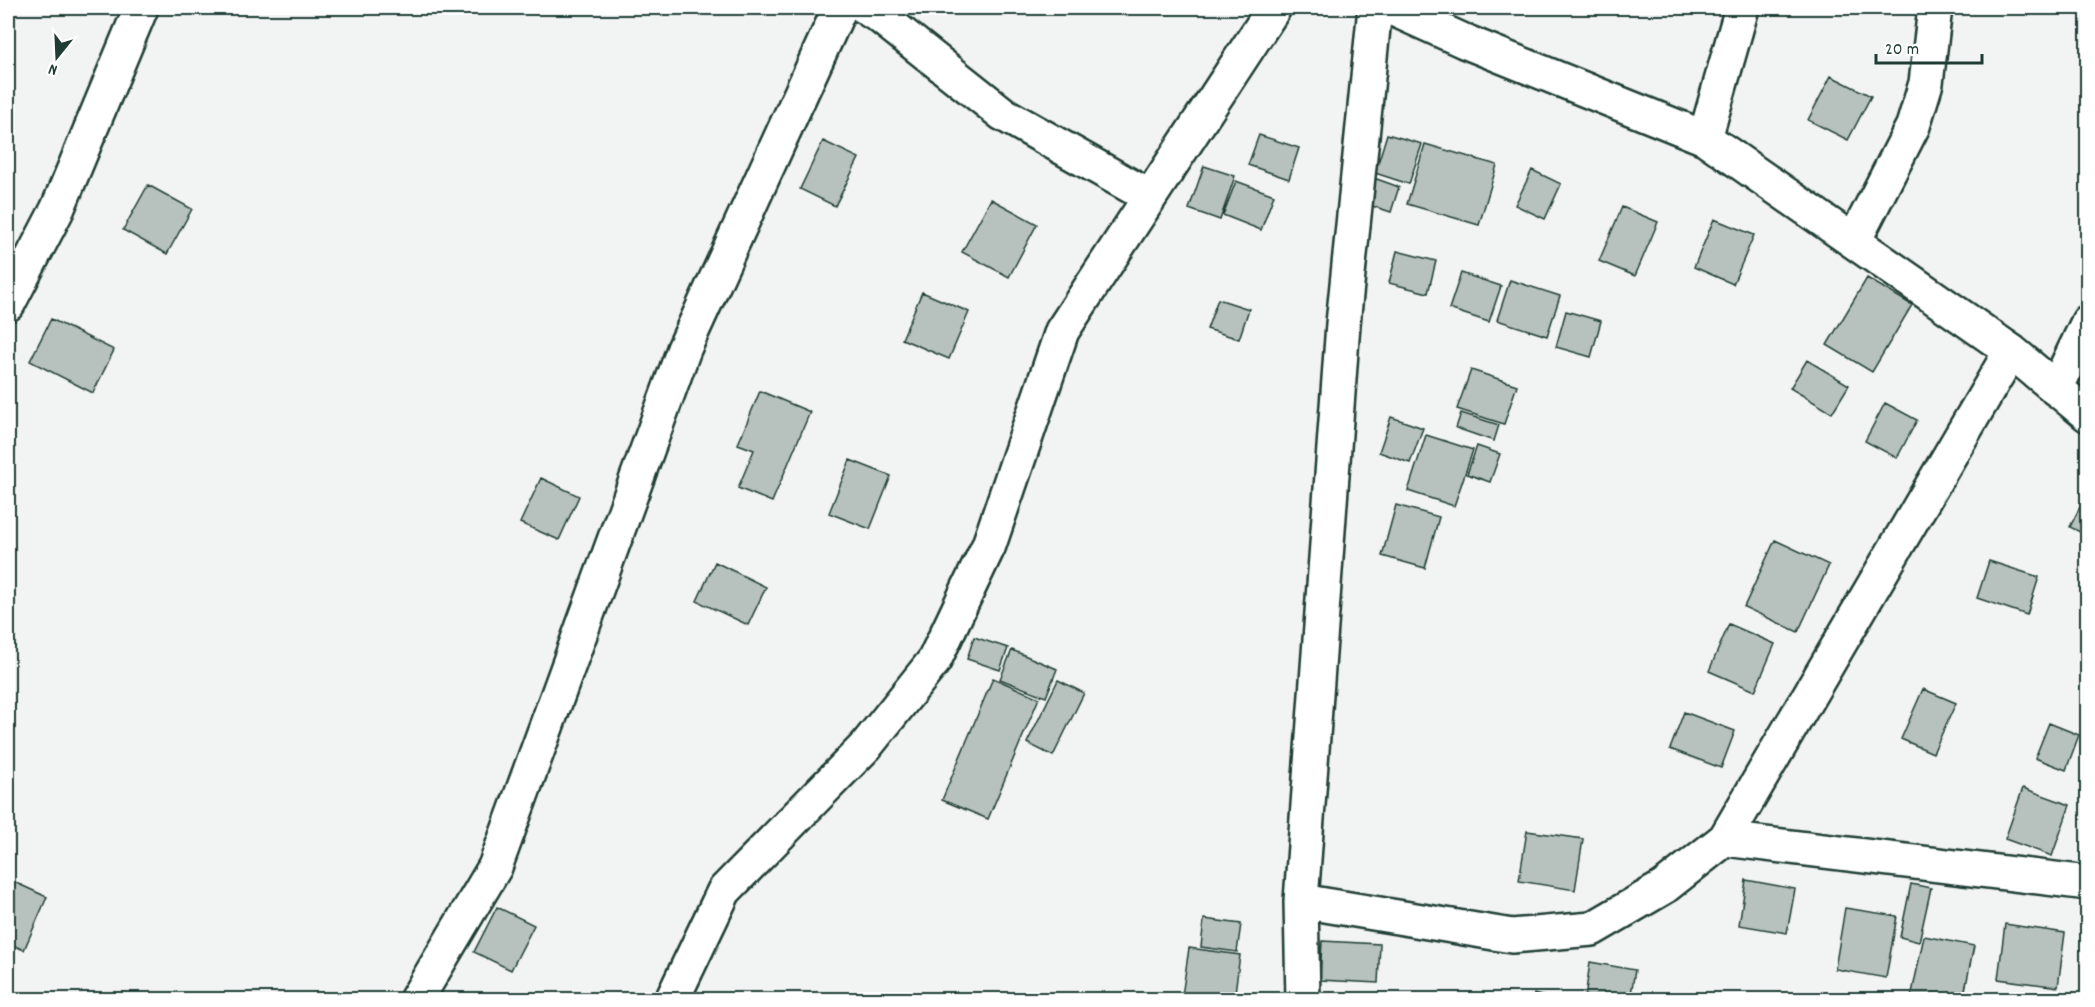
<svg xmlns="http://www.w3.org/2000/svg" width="2095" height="1007" font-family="Dekko,sans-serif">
<rect width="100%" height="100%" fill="#f2f3f3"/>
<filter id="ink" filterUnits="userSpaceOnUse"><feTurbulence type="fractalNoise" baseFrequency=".0167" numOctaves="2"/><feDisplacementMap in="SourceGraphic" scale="12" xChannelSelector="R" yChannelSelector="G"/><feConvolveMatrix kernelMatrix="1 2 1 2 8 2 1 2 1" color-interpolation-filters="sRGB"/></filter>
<g filter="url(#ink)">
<!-- building -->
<path fill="#b7c1bd" stroke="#1f3d34" stroke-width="1.5" d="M1831 76 1871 96 1848 140 1808 120Z
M8 128 16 133 8 149Z
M1387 134 1422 144 1409 184 1375 173Z
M1259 135 1299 148 1289 179 1248 165Z
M823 141 859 158 835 206 800 189Z
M1425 144 1497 165 1479 225 1407 204Z
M1204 166 1235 176 1220 220 1189 209Z
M1532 170 1561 184 1545 219 1515 205Z
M1374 178 1399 187 1391 212 1366 204Z
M1236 181 1274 195 1261 230 1223 215Z
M148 185 192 209 167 254 123 230Z
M991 199 1037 224 1009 277 962 252Z
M1622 207 1658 222 1635 276 1599 261Z
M1714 219 1754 235 1733 284 1694 267Z
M1397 251 1436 261 1428 293 1389 283Z
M1461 273 1501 286 1489 322 1449 309Z
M1867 278 1912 305 1872 372 1827 345Z
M1510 280 1560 296 1547 336 1497 320Z
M922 292 969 312 949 359 902 339Z
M1218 299 1249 309 1239 339 1207 329Z
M1566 311 1601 321 1591 357 1556 347Z
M51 319 114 350 93 393 30 361Z
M1807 360 1849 385 1832 413 1790 388Z
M1471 370 1517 385 1504 424 1457 409Z
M760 391 810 412 772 502 738 488 754 450 738 444Z
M1885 403 1917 420 1897 458 1865 441Z
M1461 413 1499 425 1494 441 1456 428Z
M1391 417 1423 428 1410 463 1379 452Z
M1426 435 1473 450 1454 506 1408 491Z
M1477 446 1500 454 1490 482 1467 474Z
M850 460 891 476 870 529 829 513Z
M541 478 579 496 559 540 520 523Z
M2088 491V536L2070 527Z
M1396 505 1439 517 1425 568 1382 556Z
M1775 540 1829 565 1798 632 1744 607Z
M1989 561 2039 577 2027 615 1977 598Z
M715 562 766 587 748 625 697 601Z
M1729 624 1775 644 1755 691 1709 671Z
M974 637 1008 648 1000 670 967 659Z
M1012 650 1057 669 1046 697 1000 679Z
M993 678 1039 698 988 819 942 800Z
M1058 680 1084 693 1053 756 1027 743Z
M1923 689 1956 703 1933 753 1901 739Z
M1684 712 1735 731 1721 768 1670 749Z
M2049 723 2079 735 2066 770 2035 758Z
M2023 788 2070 805 2052 856 2005 839Z
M1527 831 1583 839 1575 890 1519 881Z
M1746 880 1795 889 1787 933 1739 925Z
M12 881 47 897 24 950 8 943V892Z
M1911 884 1931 888 1919 942 1900 937Z
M497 907 534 925 511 970 474 952Z
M1845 908 1897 916 1886 978 1835 969Z
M1204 919 1241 924 1237 952 1201 947Z
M2005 924 2065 933 2058 987 1998 979Z
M1924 936 1974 946 1963 1000 1911 998Z
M1322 941 1380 944 1378 983 1320 980Z
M1189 948 1240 955 1234 1000H1208L1182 996Z
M1590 962 1635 970 1630 1000 1585 998Z
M1534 994 1556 1000H1533Z"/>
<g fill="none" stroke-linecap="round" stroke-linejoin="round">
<!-- minor casing -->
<g stroke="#1f3d34" stroke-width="38">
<path id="minor" d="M866 8 882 18 1003 114 1150 197
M1391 8 1464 41 1705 138 2011 351 2088 415
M1705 138 1742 8
M1854 241 1913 126 1926 83 1935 8
M8 304 57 210 141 8
M2056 389 2088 322
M1725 839 2088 883
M1301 901 1512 936 1592 929 1664 887 1725 839 2011 351
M416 1000 495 867 684 349 840 8
M672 1000 724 891 866 746 934 661 989 545 1062 331 1274 8
M1303 1000 1301 901 1343 324 1375 8"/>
</g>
<!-- minor -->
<use href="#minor" stroke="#fff" stroke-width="33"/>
</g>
</g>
<!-- margin -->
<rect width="2095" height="1007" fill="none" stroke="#fff" stroke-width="30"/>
<rect x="15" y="15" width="2065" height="977" fill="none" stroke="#1f3d34" stroke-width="2" filter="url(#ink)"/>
<!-- north arrow -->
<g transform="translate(57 57) rotate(198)" stroke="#ffffff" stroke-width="4.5" paint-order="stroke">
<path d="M0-4.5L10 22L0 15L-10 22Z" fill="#1f3d34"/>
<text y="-9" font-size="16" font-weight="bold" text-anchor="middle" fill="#1f3d34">N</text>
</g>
<!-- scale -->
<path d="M1876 54v9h106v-9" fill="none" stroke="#1f3d34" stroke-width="3"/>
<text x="1885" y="54" font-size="18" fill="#1f3d34" stroke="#ffffff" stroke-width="4.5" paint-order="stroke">20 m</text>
</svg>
